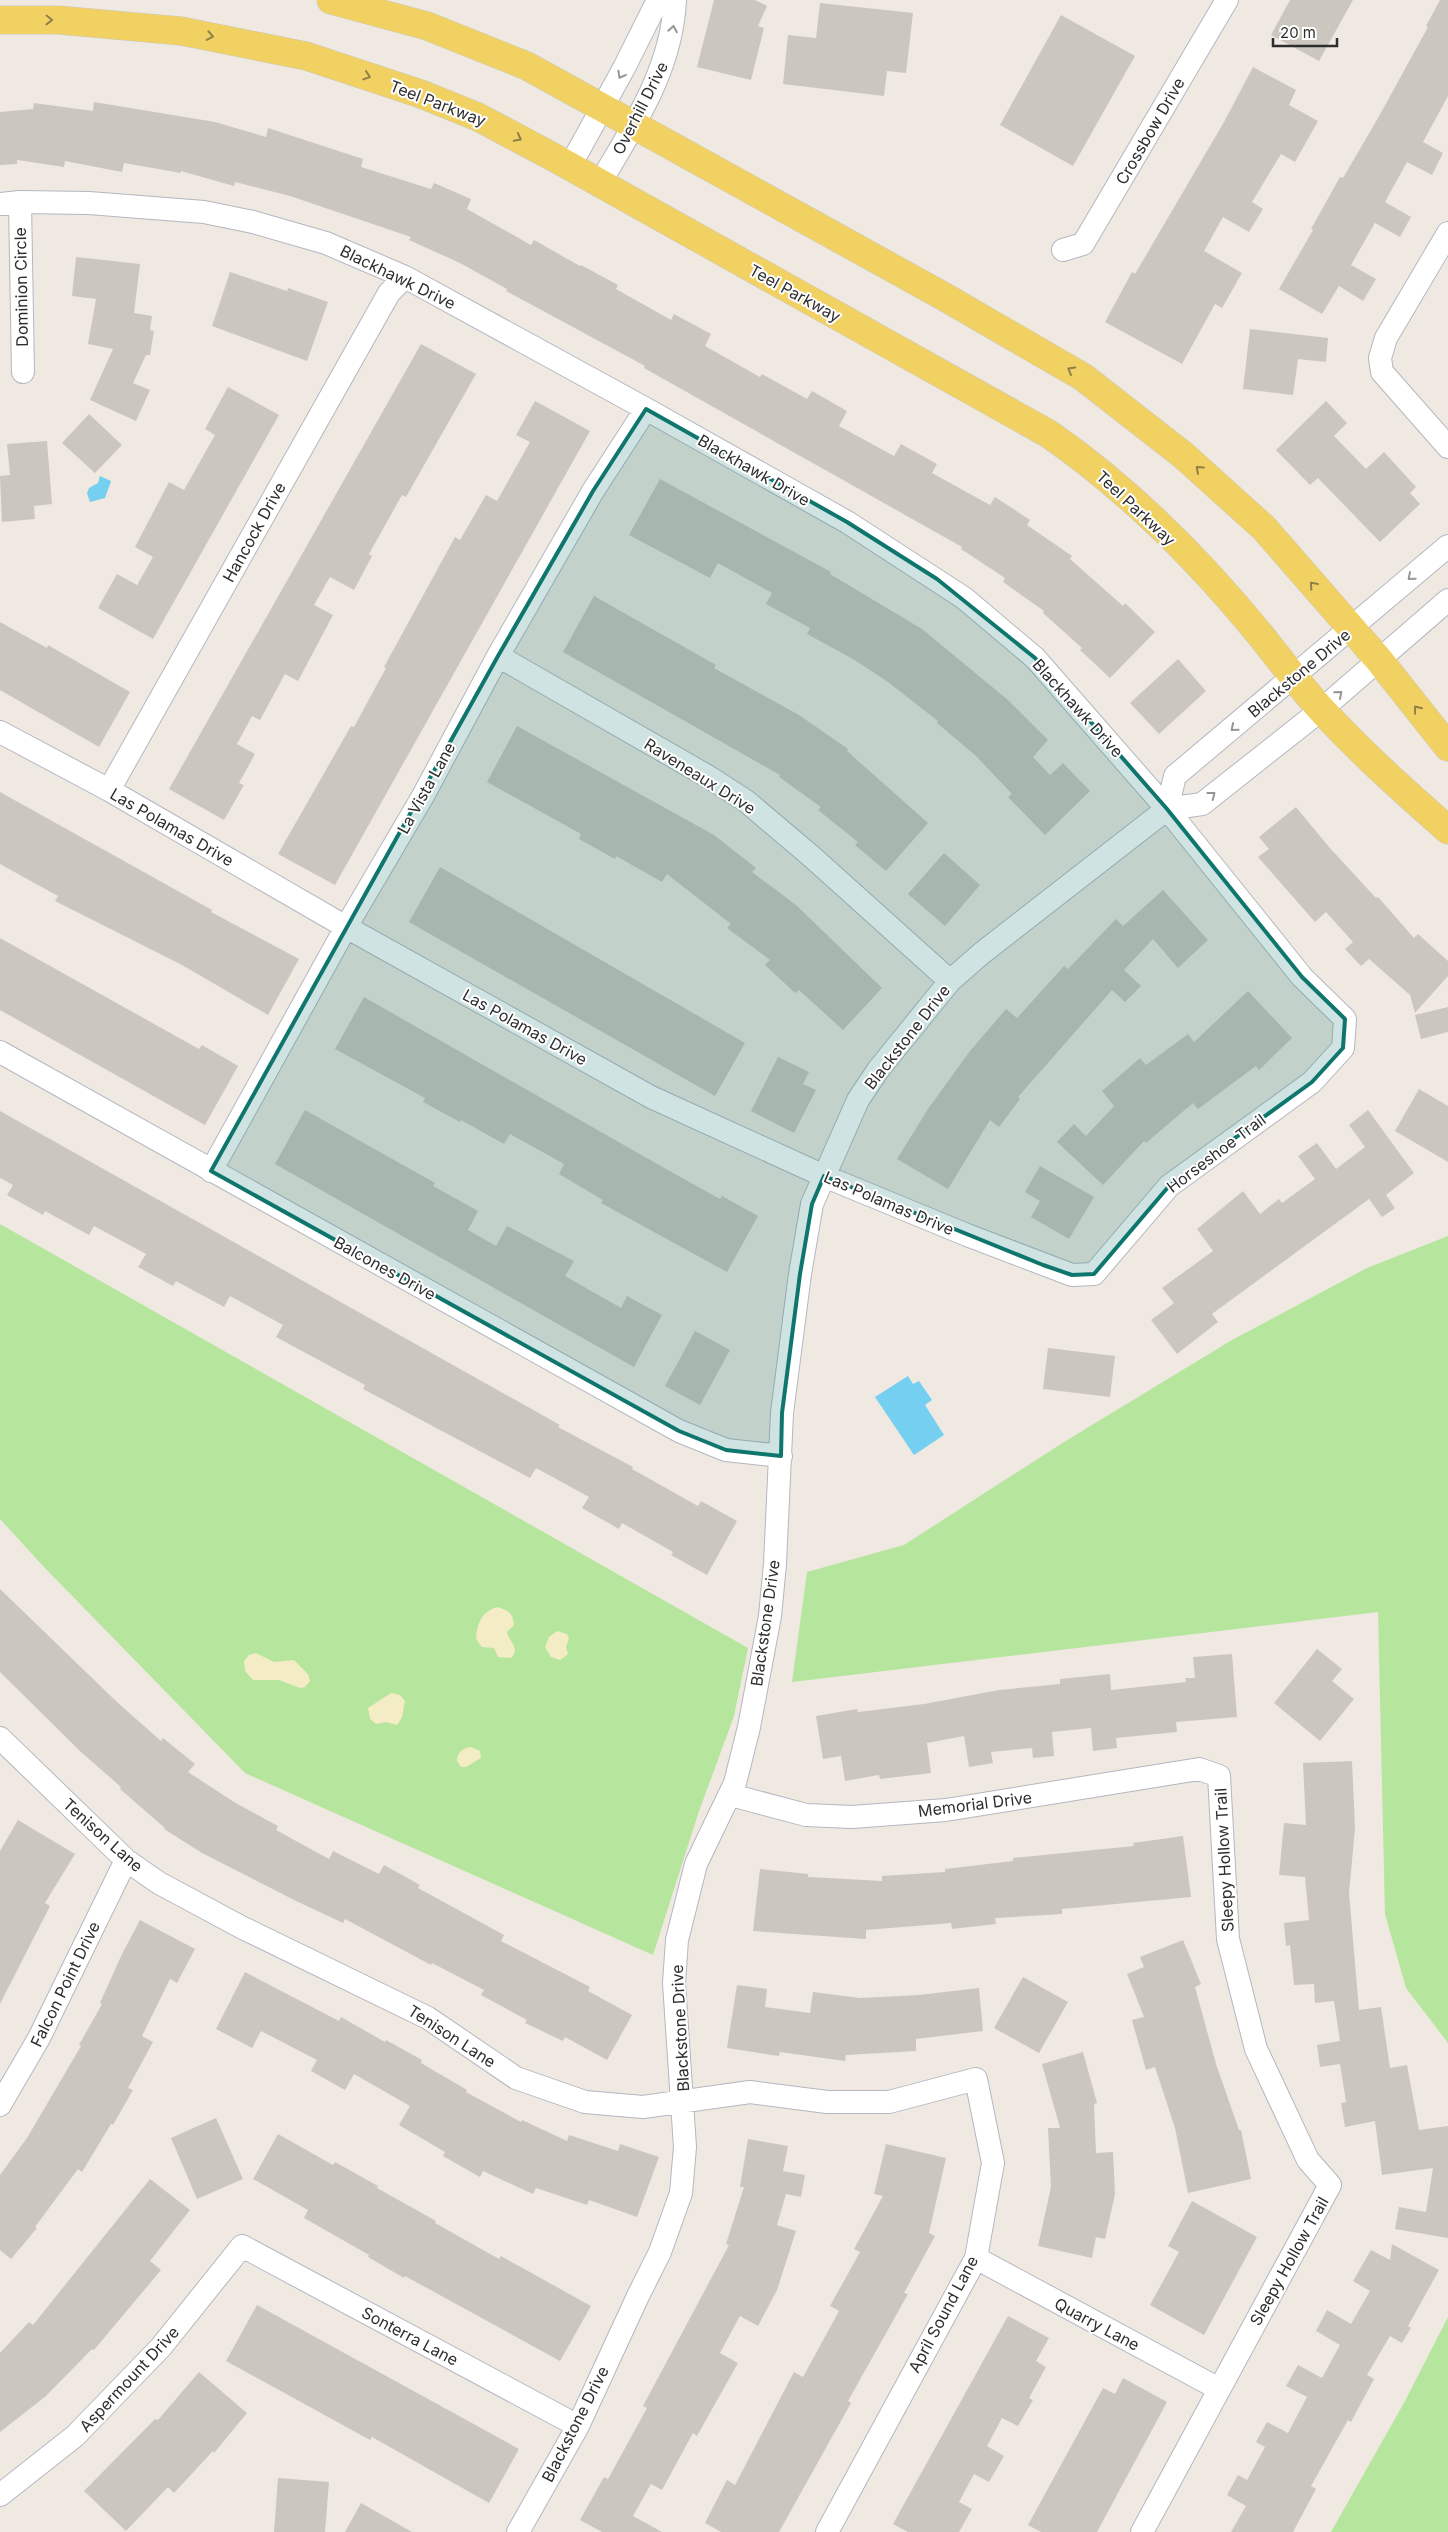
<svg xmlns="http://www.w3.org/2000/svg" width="1448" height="2532" font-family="Inter,sans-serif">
<rect width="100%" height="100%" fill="#efe9e1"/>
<!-- green -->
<path fill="#b6e59e" d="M0 1224 748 1648 734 1716 698 1814 653 1955 245 1773 43 1566 0 1519Z
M1448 1236V2043L1406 1988 1385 1914 1378 1612 792 1682 807 1572 904 1545 1064 1442 1232 1340 1367 1268Z
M1448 2317V2532H1331L1405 2401Z"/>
<!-- sand -->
<path fill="#f3ecc5" d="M497 1607C508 1610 513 1613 514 1625L507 1632C509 1642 521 1648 511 1658L498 1657 494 1648 482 1647 476 1639C477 1624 481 1612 497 1607Z
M557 1631 567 1634 569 1638 566 1647 568 1654 560 1660 551 1657 545 1647 549 1637Z
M256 1653 274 1662 294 1660 308 1674 310 1681 305 1687 300 1688 279 1680H253L245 1671 244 1661 249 1655Z
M391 1693 400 1695 405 1701 402 1717 397 1725 386 1722 376 1724 370 1719 368 1708Z
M471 1747 480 1751 481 1758 466 1767H461L457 1761C457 1752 463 1748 471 1747Z"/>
<!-- water -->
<path fill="#75cff0" d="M100 476 111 481 105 498 90 502 87 493 89 488 98 483Z
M908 1376 913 1384 919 1381 932 1400 925 1405 944 1435 914 1455 875 1397Z"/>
<!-- building -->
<path fill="#cbc7bf" d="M714 0H755L767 6 758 26 764 28 751 80 697 67Z
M1290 0H1353L1319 61 1271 35Z
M1440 0H1448V96L1423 142 1443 153 1432 175 1407 162 1385 202 1411 217 1400 237 1375 223 1351 265 1376 279 1363 301 1339 286 1322 314 1279 289 1313 230 1311 229 1340 177 1343 178 1378 118 1428 27 1426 26Z
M820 3 913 13 906 73 887 71 884 96 783 84 788 35 816 38Z
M1061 15 1135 56 1073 166 1000 125Z
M1253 67 1296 90 1289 105 1318 121 1295 162 1281 154 1252 202 1263 209 1249 232 1223 217 1204 251 1242 273 1222 308 1215 304 1182 364 1105 322 1132 272 1135 274 1224 122Z
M94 102 215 122 266 137 268 128 363 159 361 167 431 189 434 183 471 199 467 209 531 245 534 240 580 266 581 265 618 285 616 289 671 320 674 314 711 334 705 346 760 377 762 374 807 399 812 391 847 411 839 426 894 456 901 444 937 464 932 473 990 505 995 497 1030 520 1027 525 1072 556 1070 559 1123 606 1125 603 1155 632 1110 678 1080 650 1082 648 1043 613 1044 611 1003 582 1005 578 961 549 962 547 644 368 645 366 506 291 507 289 460 263 409 240 411 237 290 196 235 182 234 186 181 171V173L124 163 122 172 65 161 64 167 17 160V164L0 165V112L33 109 34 103 93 111Z
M76 257 140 264 134 313 152 316 150 330 154 331 150 355H146L133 383 150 390 136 421 90 400 113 349 88 344 96 299 72 296Z
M230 272 287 291 288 288 328 302 307 361 212 326Z
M1250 329 1328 338 1326 362 1298 359 1293 395 1243 389Z
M421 344 476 374 406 497 402 495 369 554 372 556 354 590 330 577 314 605 333 615 298 681 285 674 260 720 252 716 237 744 255 754 239 783 244 785 224 820 169 789Z
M228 387 279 415 153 639 98 608 117 574 137 585 153 557 135 547 169 482 184 490 215 435 205 429Z
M535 401 590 431 335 885 278 854 351 726 354 727 386 668 384 667 455 537 460 540 486 495 497 501 530 442 516 435Z
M1326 401 1347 423 1334 436 1366 469 1384 452 1416 487 1410 493 1420 504 1380 542 1318 478 1310 485 1276 450Z
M89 414 122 445 95 473 62 443Z
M47 441 52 504 34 506 35 519 2 522 0 476 10 475 7 444Z
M660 479 831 572 830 574 922 629 1008 700 1048 740 1033 757 1050 775 1063 763 1090 791 1045 835 1008 797 1012 794 976 756 937 723 938 721 888 682 853 659 807 634 810 628 766 604 772 593 718 563 710 578 629 535Z
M594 596 716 665 714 668 799 715 848 749 847 751 928 823 886 871 855 845 858 842 818 810 821 807 779 777 780 775 563 652Z
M0 622 47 648 48 645 130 692 99 747 0 690Z
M1178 659 1206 691 1159 734 1130 703Z
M517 726 714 835 756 868 752 872 796 905 882 988 843 1030 799 990 795 993 765 965 770 960 727 928 731 924 667 874 662 882 616 856 615 859 579 839 581 834 487 782Z
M0 792 212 910 211 912 299 959 268 1015 182 965 55 901 58 896 0 864Z
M1296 807 1329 847 1376 898 1378 897 1414 938 1418 934 1448 961V976L1415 1013 1410 995 1369 959 1361 966 1345 949 1353 942 1326 912 1315 922 1258 857 1269 849 1259 837Z
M944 853 980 885 945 926 908 894Z
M440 867 745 1043 715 1096 409 922Z
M1163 890 1208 940 1178 968 1153 939 1124 970 1141 986 1125 1002 1112 990 1018 1097 1020 1099 999 1127 990 1120 948 1189 897 1159 928 1109 970 1051 1006 1009 1017 1018 1064 966 1068 969 1116 919 1123 926Z
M0 938 199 1049 202 1045 238 1066 205 1125 0 1010Z
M1248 991 1292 1038 1259 1070 1256 1066 1198 1109 1193 1103 1146 1143 1144 1141 1103 1185 1057 1142 1074 1124 1086 1136 1114 1106 1102 1091 1140 1058 1146 1065 1188 1034 1194 1042Z
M364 997 666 1169 720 1199 722 1196 758 1216 727 1272 601 1203 603 1200 559 1174 564 1164 510 1134 504 1144 461 1120 460 1122 423 1102 425 1098 335 1049Z
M1448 1007V1032L1421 1039 1415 1015Z
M778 1057 809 1072 803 1084 816 1090 794 1133 751 1111Z
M1419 1089 1448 1106V1162L1395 1131Z
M305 1110 435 1183 433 1186 478 1211 468 1230 496 1246 507 1226 574 1261 565 1276 621 1308 627 1296 662 1315 634 1367 275 1164Z
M1368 1110 1414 1173 1386 1195 1395 1208 1382 1217 1369 1199 1212 1314 1218 1322 1177 1354 1151 1320 1174 1303 1162 1288 1213 1251 1197 1229 1243 1191 1260 1214 1279 1199 1282 1203 1315 1179 1298 1156 1317 1143 1336 1169 1365 1147 1349 1125Z
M0 1111 560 1425 558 1427 633 1467 632 1469 698 1506 701 1501 737 1521 707 1575 671 1555 673 1552 622 1523 619 1529 582 1508 589 1497 536 1468 530 1478 363 1389 365 1385 276 1337 283 1325 230 1296 224 1307 176 1281 173 1286 138 1267 146 1254 94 1226 89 1235 45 1211 43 1215 7 1195 13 1185 0 1178Z
M1040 1166 1094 1197 1069 1239 1031 1217 1040 1201 1025 1192Z
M695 1331 730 1350 700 1405 665 1386Z
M1048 1348 1115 1356 1110 1397 1043 1389Z
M0 1589 118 1703 161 1741 163 1738 195 1764 188 1772 234 1802 278 1826 276 1830 329 1859 333 1851 379 1874 384 1865 420 1885 418 1888 504 1935 501 1941 590 1987 588 1991 632 2015 607 2060 565 2037 563 2041 525 2023 527 2020 481 1995 484 1990 432 1963 431 1965 345 1919 343 1923 296 1901 202 1853 164 1829 165 1828 120 1789 121 1787 82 1753 0 1672Z
M1317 1649 1342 1669 1332 1681 1354 1699 1320 1741 1274 1703Z
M1232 1654 1237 1717 1176 1722 1177 1732 1116 1738 1117 1748 1093 1751 1091 1728 1052 1732 1054 1756 1033 1758 1032 1748 991 1752 993 1763 969 1767 964 1736 927 1743 931 1773 880 1779 879 1775 845 1781 841 1756 823 1759 816 1716 857 1709 858 1712 924 1704 999 1690 1060 1684V1679L1110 1674 1111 1690 1186 1682 1185 1678H1195L1193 1657Z
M1352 1761 1355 1828 1349 1893 1359 2010 1381 2007 1390 2068 1407 2065 1419 2130 1448 2126V2238L1395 2229 1399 2207 1426 2212 1433 2168 1382 2175 1375 2121 1345 2127 1341 2103 1346 2102 1340 2064 1320 2067 1317 2045 1340 2041 1334 2001 1315 2003 1314 1984 1294 1985 1290 1945 1286 1946 1284 1923 1309 1920 1305 1877 1279 1875 1284 1823 1306 1825 1303 1763Z
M18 1820 75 1854 45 1903 50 1906 0 2004V1851Z
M1183 1836 1191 1897 1062 1909V1914L995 1918 996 1924 952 1929 951 1923 866 1930V1939L753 1931 760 1869 808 1874V1877L882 1881V1876L945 1872V1869L1013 1861V1858L1134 1846 1133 1843Z
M140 1920 195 1949 177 1983 170 1979 142 2036 153 2042 128 2088 133 2090 113 2125 111 2124 82 2172 78 2169 35 2227 37 2228 11 2259 0 2250V2175L27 2138 81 2046 79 2045 102 2004 100 2003 122 1954Z
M1183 1940 1201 1984 1195 1987 1216 2064 1239 2130H1241L1251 2179 1188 2193 1175 2128 1155 2067 1146 2070 1132 2020 1144 2017 1127 1974 1144 1967 1140 1957Z
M245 1972 339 2021 341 2017 385 2042 386 2040 422 2060 421 2063 467 2090 466 2092 521 2122 522 2120 567 2141 569 2135 618 2151 620 2144 659 2157 637 2217 589 2200 587 2205 536 2188 533 2194 483 2171 480 2177 443 2156 445 2152 399 2125 410 2106 354 2074 345 2090 311 2071 317 2060 261 2031 252 2048 216 2029Z
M1023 1977 1068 2002 1039 2053 994 2028Z
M737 1985 767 1989 765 2007 810 2013 813 1992 860 1998 919 1995 979 1988 983 2031 916 2039V2051L846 2055 845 2061 780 2052 779 2056 727 2048Z
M1083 2052 1097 2103 1094 2104 1096 2153 1113 2152 1115 2194 1105 2239 1096 2237 1092 2258 1038 2246 1051 2187 1048 2128H1060L1042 2064Z
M216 2118 243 2179 197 2199 171 2138Z
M278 2134 333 2165 335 2162 378 2186 377 2188 436 2221 435 2223 499 2259 501 2256 591 2306 560 2361 405 2276 404 2278 368 2257 369 2255 304 2218 308 2210 253 2179Z
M748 2139 788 2146 783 2171 805 2175 801 2197 786 2194 777 2225 796 2231 777 2290 758 2326 740 2316 720 2353 738 2363 697 2436 693 2433 662 2490 651 2484 633 2516 662 2532H602L580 2520 604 2477 608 2479 647 2408 643 2406 729 2245 726 2244 744 2187H740Z
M886 2144 946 2158 929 2233 935 2236 904 2293 908 2294 848 2401 851 2403 779 2532H721L705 2523 727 2480 735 2485 794 2372 803 2377 839 2311 830 2306 860 2252 854 2249 883 2196 874 2194Z
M150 2179 190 2210 150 2261 161 2270 94 2350 92 2349 46 2396 0 2432V2353L29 2322 33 2325Z
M1192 2201 1257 2237 1204 2335 1150 2305 1179 2252 1168 2246Z
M1392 2244 1439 2270 1408 2326 1411 2328 1402 2343 1390 2336 1367 2375 1374 2379 1351 2422 1348 2420 1311 2486 1316 2489 1293 2532H1231L1246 2506 1227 2495 1238 2475 1247 2480 1265 2447 1256 2442 1267 2422 1288 2433 1307 2397 1286 2386 1298 2365 1322 2378 1340 2345 1316 2331 1327 2310 1351 2324 1370 2291 1353 2281 1371 2250 1390 2260Z
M257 2305 519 2449 489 2503 372 2437 370 2440 226 2361Z
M1008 2316 1049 2338 1036 2361 1046 2367 1029 2398 1033 2400 1018 2426 1002 2418 987 2446 1004 2456 989 2482 974 2474 959 2502 972 2509 959 2532H908L893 2524Z
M199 2372 247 2413 214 2453 213 2451 174 2493 168 2487 126 2531 84 2491 155 2419 158 2420Z
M1123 2378 1167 2402 1097 2532H1041L1028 2525 1103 2388 1115 2394Z
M278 2478 329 2482 325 2532H274Z
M361 2503 412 2532H345Z"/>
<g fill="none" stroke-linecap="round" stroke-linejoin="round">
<!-- minor casing -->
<g stroke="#b4b7c1" stroke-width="24">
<path id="minor" d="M570 166 624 68 658 0
M600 183C634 125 672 69 675 0
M20 202 23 372
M0 204 20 202 89 203 204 212 253 222 326 243 405 277 646 409 847 522 964 598 1035 658 1167 809 1302 977 1345 1019 1343 1048 1312 1082 1169 1186 1094 1274 1072 1275 967 1235 824 1176 651 1097 346 927 109 790 0 732
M1448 233 1386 338 1380 358 1382 372 1448 447
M1063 250 1083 244 1227 0
M498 656 709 777 746 801 811 856 950 981
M109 790 389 293 405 277
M1167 809 1175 776 1448 546
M0 1052 679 1431 726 1450 781 1456
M211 1171 346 927 423 796 498 656 593 491 646 409
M0 1738 126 1860 159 1883 241 1927 428 2018 516 2078 585 2102 643 2107 750 2092 827 2102H889L976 2079 993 2163 976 2258 827 2532
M731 1795 806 1815 852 1817 946 1810 1199 1769 1219 1776 1228 1939 1256 2049 1308 2160 1330 2185 1142 2532
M0 2105 39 2038 126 1860
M976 2258 1219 2389
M0 2495 75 2436 161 2347 242 2246 578 2426
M518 2532 578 2426 638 2296 660 2252 681 2193 685 2147 674 1983 677 1940 696 1864 735 1783 749 1727 770 1616 775 1564 782 1413 800 1274 812 1204 858 1100 878 1070 950 981 982 953 1167 809 1202 804 1321 710 1448 600"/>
</g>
<!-- major casing -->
<g stroke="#c9c9c9" stroke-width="29">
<path id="major" d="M331 0 427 26 527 66 943 296 1083 377 1183 455 1264 528 1379 660 1448 747
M0 20H58L181 31 306 56 421 94 478 117 555 158 1049 434C1128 489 1201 562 1262 637 1281 661 1299 685 1319 707 1359 751 1404 791 1448 830"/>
</g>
<!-- minor -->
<use href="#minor" stroke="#fff" stroke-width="22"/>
<!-- major -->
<use href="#major" stroke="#f2d163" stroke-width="28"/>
</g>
<!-- one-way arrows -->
<defs><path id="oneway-chevron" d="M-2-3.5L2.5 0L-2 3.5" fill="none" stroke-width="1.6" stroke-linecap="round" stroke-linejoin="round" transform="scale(1.25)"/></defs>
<g stroke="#908048">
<use href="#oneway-chevron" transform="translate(49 20) rotate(1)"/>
<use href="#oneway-chevron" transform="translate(210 36) rotate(11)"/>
<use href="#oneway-chevron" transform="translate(367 76) rotate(18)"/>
<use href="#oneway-chevron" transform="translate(518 138) rotate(28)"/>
<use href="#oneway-chevron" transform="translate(1071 370) rotate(-150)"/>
<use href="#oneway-chevron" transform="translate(1199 469) rotate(-138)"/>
<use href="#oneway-chevron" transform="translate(1313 585) rotate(-131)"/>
<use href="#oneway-chevron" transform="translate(1417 709) rotate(-128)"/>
</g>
<g stroke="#969696">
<use href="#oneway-chevron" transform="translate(673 29) rotate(-80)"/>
<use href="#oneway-chevron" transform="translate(621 75) rotate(119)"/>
<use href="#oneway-chevron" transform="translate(1411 577) rotate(139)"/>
<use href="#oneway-chevron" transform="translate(1339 694) rotate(-41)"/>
<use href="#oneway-chevron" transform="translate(1234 728) rotate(140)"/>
<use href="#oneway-chevron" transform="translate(1212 795) rotate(-38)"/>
</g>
<!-- marked area -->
<path fill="#0f766e" fill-opacity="0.2" stroke="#0f766e" stroke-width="4" stroke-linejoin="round" d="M646 409 847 522 937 579 1035 658 1167 809 1302 977 1345 1019 1343 1048 1312 1082 1169 1186 1094 1274 1072 1275 1043 1265 824 1176 812 1204 800 1274 782 1413 781 1456 726 1450 679 1431 211 1171 498 656 593 491Z"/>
<g text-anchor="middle" stroke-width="4" stroke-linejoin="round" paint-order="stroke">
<!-- street labels -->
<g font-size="16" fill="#2e2e2e" stroke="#fff">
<text transform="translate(438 103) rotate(21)" y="6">Teel Parkway</text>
<text transform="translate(640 108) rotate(-63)" y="6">Overhill Drive</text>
<text transform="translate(1150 131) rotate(-60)" y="6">Crossbow Drive</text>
<text transform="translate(398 277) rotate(26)" y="6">Blackhawk Drive</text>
<text transform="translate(21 287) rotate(-91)" y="6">Dominion Circle</text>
<text transform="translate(795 293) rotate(29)" y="6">Teel Parkway</text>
<text transform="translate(754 470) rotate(30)" y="6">Blackhawk Drive</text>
<text transform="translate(1136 508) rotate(43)" y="6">Teel Parkway</text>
<text transform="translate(254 532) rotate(-61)" y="6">Hancock Drive</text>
<text transform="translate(1299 673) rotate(-40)" y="6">Blackstone Drive</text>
<text transform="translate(1078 708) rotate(48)" y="6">Blackhawk Drive</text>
<text transform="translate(700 776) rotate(32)" y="6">Raveneaux Drive</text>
<text transform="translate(426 788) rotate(-61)" y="6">La Vista Lane</text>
<text transform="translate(172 827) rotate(30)" y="6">Las Polamas Drive</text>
<text transform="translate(525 1027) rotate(29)" y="6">Las Polamas Drive</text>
<text transform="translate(907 1037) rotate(-52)" y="6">Blackstone Drive</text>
<text transform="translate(1216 1153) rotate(-37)" y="6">Horseshoe Trail</text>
<text transform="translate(889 1203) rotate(23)" y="6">Las Polamas Drive</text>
<text transform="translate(385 1268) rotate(29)" y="6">Balcones Drive</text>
<text transform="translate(765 1623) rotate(-82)" y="6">Blackstone Drive</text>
<text transform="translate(975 1804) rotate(-7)" y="6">Memorial Drive</text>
<text transform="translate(103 1835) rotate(42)" y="6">Tenison Lane</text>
<text transform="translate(1224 1860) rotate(-93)" y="6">Sleepy Hollow Trail</text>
<text transform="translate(65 1984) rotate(-64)" y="6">Falcon Point Drive</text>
<text transform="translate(680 2028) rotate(-93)" y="6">Blackstone Drive</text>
<text transform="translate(452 2036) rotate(33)" y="6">Tenison Lane</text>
<text transform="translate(1289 2261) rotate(-61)" y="6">Sleepy Hollow Trail</text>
<text transform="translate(943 2314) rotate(-62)" y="6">April Sound Lane</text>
<text transform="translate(1097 2324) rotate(28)" y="6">Quarry Lane</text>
<text transform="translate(410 2336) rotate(28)" y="6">Sonterra Lane</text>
<text transform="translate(129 2379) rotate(-47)" y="6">Aspermount Drive</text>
<text transform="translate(575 2424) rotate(-63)" y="6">Blackstone Drive</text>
</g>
</g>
<!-- scale -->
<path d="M1273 38v8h64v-8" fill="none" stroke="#2e2e2e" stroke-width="2.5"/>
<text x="1280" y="38" font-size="15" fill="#2e2e2e" stroke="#ffffff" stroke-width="4" paint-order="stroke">20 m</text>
</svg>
